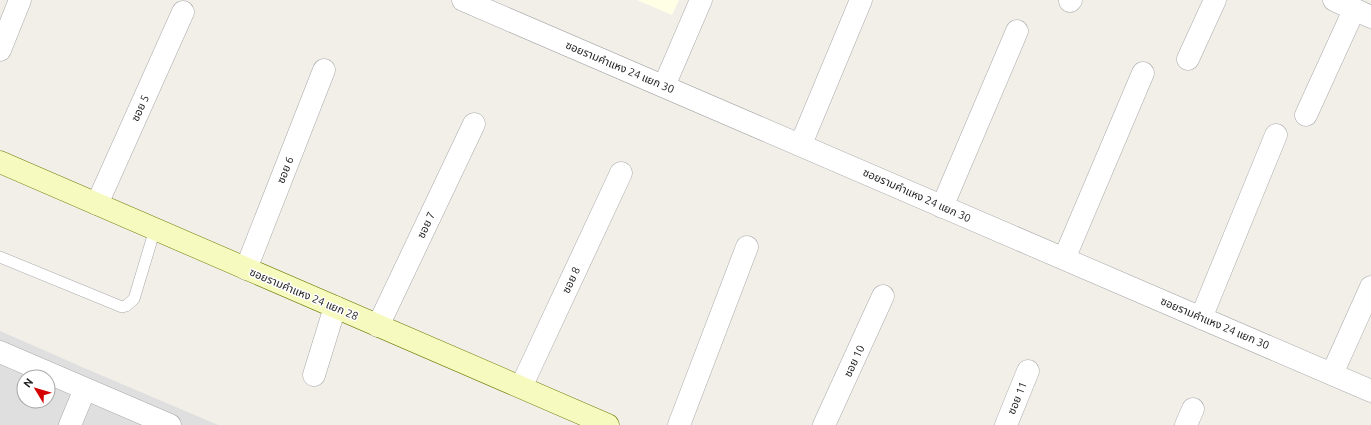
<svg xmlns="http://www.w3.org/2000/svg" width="1371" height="425" font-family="Ubuntu,'Noto Sans Thai',sans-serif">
<rect width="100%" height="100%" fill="#f2efe9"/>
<!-- residential -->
<path fill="#e0dfdf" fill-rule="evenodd" d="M0 331 89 370 218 425H0ZM24 377H48V401H24Z"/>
<!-- education -->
<path fill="#ffffe5" d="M637 0H679L672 15Z"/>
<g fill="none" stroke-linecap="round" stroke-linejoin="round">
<!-- lane casing -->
<g stroke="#a9a9a9" stroke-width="12">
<path id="lane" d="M0 257 122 307 126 306 134 299 155 229"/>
</g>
<!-- street casing -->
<g stroke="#a9a9a9" stroke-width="23">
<path id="street" d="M463 0 1371 391
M1334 0 1371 17
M1070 1 1071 0
M0 50 20 0
M1188 59 1215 0
M664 86 701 0
M1306 115 1354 10
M801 144 861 0
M97 204 183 12
M942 207 1017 31
M1064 259 1143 73
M246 269 324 70
M1201 318 1276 135
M378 326 474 124
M0 352 170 425
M1332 374 1371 287
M314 375 335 307
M521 387 621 173
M70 425 85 389
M679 425 747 247
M824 425 883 296
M1006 425 1028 371
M1186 425 1193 409"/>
</g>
<!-- secondary casing -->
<g stroke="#707d05" stroke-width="23">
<path id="secondary" d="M0 162 608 425"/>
</g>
<!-- lane -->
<use href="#lane" stroke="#fff" stroke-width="11"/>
<!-- street -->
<use href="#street" stroke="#fff" stroke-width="22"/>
<!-- secondary -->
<use href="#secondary" stroke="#f7fabf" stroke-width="22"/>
</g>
<g text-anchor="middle" stroke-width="3" stroke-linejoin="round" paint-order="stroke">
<!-- street labels -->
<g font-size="11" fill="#222" stroke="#fff">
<text transform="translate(620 67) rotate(23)" y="4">ซอยรามคำแหง 24 แยก 30</text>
<text transform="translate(140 108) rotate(-66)" y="4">ซอย 5</text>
<text transform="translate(285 170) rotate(-69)" y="4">ซอย 6</text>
<text transform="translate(917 195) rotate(24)" y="4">ซอยรามคำแหง 24 แยก 30</text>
<text transform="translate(426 225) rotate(-65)" y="4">ซอย 7</text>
<text transform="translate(571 280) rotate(-65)" y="4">ซอย 8</text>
<text transform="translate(304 294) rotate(23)" y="4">ซอยรามคำแหง 24 แยก 28</text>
<text transform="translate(1215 323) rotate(23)" y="4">ซอยรามคำแหง 24 แยก 30</text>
<text transform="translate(854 361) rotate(-65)" y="4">ซอย 10</text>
<text transform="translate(1017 398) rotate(-68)" y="4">ซอย 11</text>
</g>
</g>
<!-- north arrow -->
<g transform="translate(36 389) rotate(308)"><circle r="19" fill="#ffffff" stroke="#a7a7a7"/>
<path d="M0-3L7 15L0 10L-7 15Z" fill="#d40000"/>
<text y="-6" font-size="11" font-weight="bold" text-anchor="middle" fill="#222222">N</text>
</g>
</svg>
